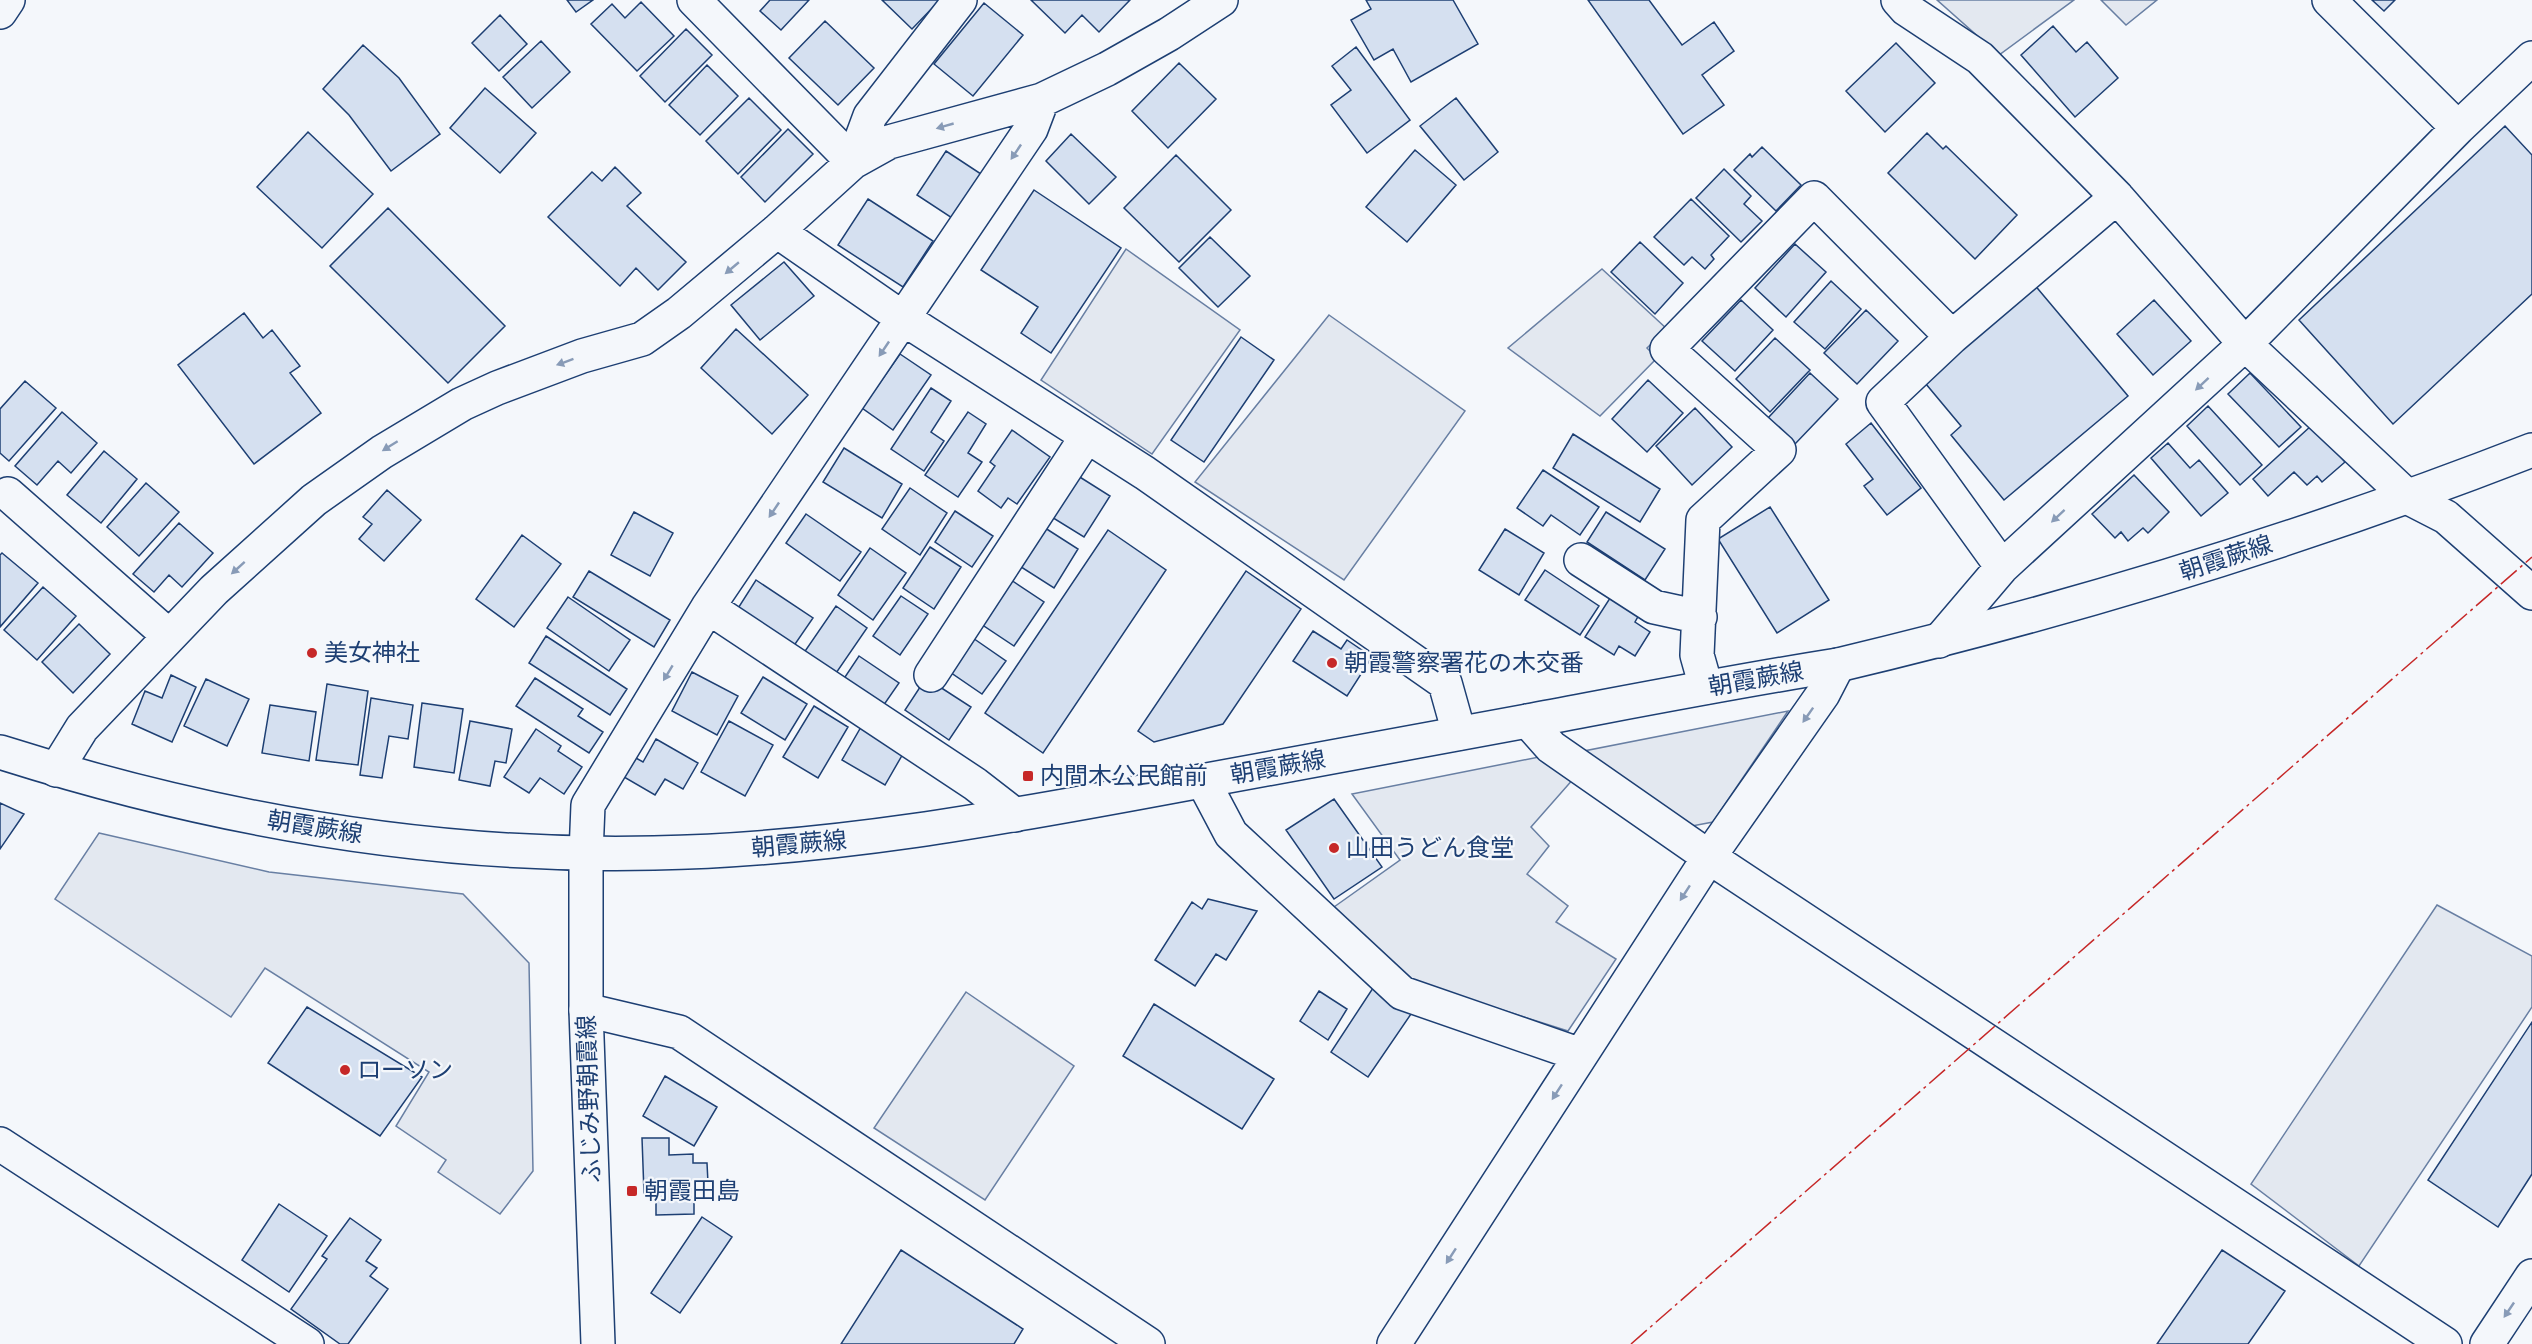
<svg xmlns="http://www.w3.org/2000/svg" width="2532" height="1344" font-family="'Alegreya Sans','Noto Sans JP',sans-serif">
<rect width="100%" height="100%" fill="#f4f7fb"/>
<!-- parking -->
<path fill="#e3e8f0" stroke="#687fa3" stroke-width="1.5" d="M1937 0H2074L1999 55Z
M2101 0H2157L2126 25Z
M1126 249 1240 330 1152 454 1041 380Z
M1602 269 1667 329 1647 348 1657 358 1600 416 1508 348Z
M1329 315 1465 411 1344 580 1195 482Z
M1788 711 1713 822 1692 826 1584 751Z
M1539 757 1575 777 1531 827 1549 846 1527 874 1568 906 1556 922 1616 959 1568 1031 1405 979 1334 907 1400 860 1352 794Z
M99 833 269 872 463 894 529 963 533 1171 500 1214 438 1172 446 1160 396 1126 429 1072 265 968 231 1017 55 899Z
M2437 905 2532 956V1007L2359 1266 2251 1184Z
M966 992 1074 1066 985 1200 874 1128Z"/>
<!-- building -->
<path fill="#d5e0f0" stroke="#1d3f73" stroke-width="1.5" d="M567 0H593L576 12Z
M770 0H809L781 30 760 11Z
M882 0H940L912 29Z
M1031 0H1130L1099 32 1082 15 1065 33Z
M1366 0H1453L1478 44 1411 82 1393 49 1374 60 1351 20 1371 9Z
M1588 0H1649L1682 45 1714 22 1734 51 1702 75 1724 105 1683 134Z
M2372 0H2395L2384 11Z
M641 2 674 36 637 71 591 24 612 4 625 18Z
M984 3 1023 35 973 96 934 64Z
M500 15 527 44 499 71 472 43Z
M825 21 874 68 838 105 789 58Z
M2053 26 2076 52 2087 42 2118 78 2075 117 2021 55Z
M686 29 712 55 665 102 640 76Z
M541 41 570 72 532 108 503 77Z
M1896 43 1935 83 1885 132 1846 91Z
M363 45 399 78 440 134 391 171 349 115 323 89Z
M1356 47 1410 120 1367 153 1331 105 1351 90 1332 66Z
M1179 63 1216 99 1168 148 1132 111Z
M707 65 738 96 700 135 669 105Z
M485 88 536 133 500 173 450 128Z
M749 98 781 130 738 174 706 141Z
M1456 98 1498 152 1464 180 1420 126Z
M2505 126 2532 155V294L2393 424 2299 320Z
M788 129 813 154 765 202 741 177Z
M308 132 373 194 322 248 257 187Z
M1927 133 1943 149 1946 146 2017 215 1975 259 1888 173Z
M1071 134 1116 177 1089 204 1046 161Z
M1762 147 1801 185 1776 211 1734 170 1750 154 1752 157Z
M1415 150 1456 185 1407 242 1366 207Z
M946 151 981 174 952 218 917 195Z
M1176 155 1231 210 1179 262 1124 208Z
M615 167 641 193 627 206 686 262 658 290 636 268 620 286 548 217 592 172 602 181Z
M1724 169 1751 196 1744 204 1762 221 1741 242 1696 198Z
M1034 190 1121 248 1051 353 1021 333 1038 307 981 270Z
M868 199 933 241 903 287 838 245Z
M1691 199 1729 236 1711 255 1714 259 1705 269 1692 257 1684 265 1654 237Z
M388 208 505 326 448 383 330 266Z
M1210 237 1250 276 1218 307 1179 268Z
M1640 242 1683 283 1655 314 1611 272Z
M1795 244 1826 272 1786 317 1755 288Z
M784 262 814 296 760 340 731 305Z
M1831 281 1861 309 1825 349 1794 322Z
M2033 283 2128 396 2004 500 1951 435 1961 426 1921 378Z
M1741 300 1773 330 1735 371 1702 341Z
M2154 300 2191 341 2153 375 2117 334Z
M1866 310 1898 341 1857 384 1824 353Z
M244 313 263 338 272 330 300 366 290 373 321 413 254 464 178 365Z
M736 329 808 395 772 434 701 368Z
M1241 337 1274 360 1204 462 1171 440Z
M1775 338 1810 370 1770 412 1736 379Z
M900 354 931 375 893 430 862 408Z
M1810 373 1838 399 1795 444 1768 418Z
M2250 373 2301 427 2279 447 2228 394Z
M1648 380 1683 413 1647 452 1612 419Z
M25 381 56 408 9 461 0 453V409Z
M931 388 951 401 931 432 944 441 924 471 891 449Z
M2208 406 2262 465 2240 485 2187 426Z
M1695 408 1732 447 1692 485 1656 446Z
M62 412 97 443 71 473 58 461 37 485 15 466Z
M968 412 986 424 968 453 982 462 958 497 925 475Z
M1871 423 1921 488 1887 515 1864 486 1873 479 1846 444Z
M2312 425 2345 462 2322 482 2317 476 2307 485 2294 472 2268 496 2253 479Z
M1012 430 1050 457 1017 504 1008 498 1001 508 978 491 995 466 990 462Z
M1573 434 1660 489 1640 522 1553 468Z
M2168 443 2190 468 2199 460 2228 493 2201 516 2151 458Z
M844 448 902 484 882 518 823 482Z
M104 451 137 479 101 523 67 495Z
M1543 470 1599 507 1580 535 1551 515 1543 526 1517 508Z
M1075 474 1110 496 1084 537 1050 516Z
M2134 475 2169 512 2148 533 2143 528 2128 541 2121 532 2115 538 2092 514Z
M146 483 179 512 139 556 107 527Z
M910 488 947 513 920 555 882 529Z
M387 490 421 520 384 561 359 539 372 524 363 517Z
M1770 507 1829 600 1777 633 1718 539Z
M955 511 993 536 972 567 935 542Z
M634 512 673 533 650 576 611 555Z
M1606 512 1665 549 1645 580 1587 542Z
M806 514 861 552 840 581 786 543Z
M179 523 213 553 182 587 169 575 154 592 133 574Z
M1042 526 1078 549 1054 588 1018 565Z
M1505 529 1544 553 1519 595 1479 570Z
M1108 530 1166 570 1043 753 985 713Z
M522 535 561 564 514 627 476 599Z
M930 547 961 567 934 609 903 588Z
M870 548 906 573 873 620 838 595Z
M2 553 38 583 0 627V555Z
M1545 570 1599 606 1580 635 1525 600Z
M589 571 670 620 654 647 573 597Z
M1246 571 1301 609 1223 724 1154 742 1138 731Z
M1008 578 1044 602 1014 646 978 622Z
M756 580 813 618 791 650 735 613Z
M43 587 76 616 37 660 4 630Z
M1612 595 1640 613 1635 622 1650 632 1635 656 1619 646 1614 655 1585 637Z
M901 596 928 614 900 655 873 636Z
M568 597 630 640 609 671 547 628Z
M836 606 867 628 832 679 801 657Z
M79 624 110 654 73 693 42 662Z
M1313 631 1341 649 1347 640 1372 657 1347 696 1293 661Z
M546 636 627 689 610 715 529 663Z
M970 636 1006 661 982 694 947 670Z
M859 656 899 683 881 709 841 683Z
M692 672 738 696 717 735 672 711Z
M171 675 196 687 172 742 132 724 145 691 162 698Z
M763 677 807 704 785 740 741 713Z
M535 678 583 709 578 716 603 732 589 753 516 706Z
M926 678 971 707 949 740 905 710Z
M206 679 249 699 227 746 184 726Z
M327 684 368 691 358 765 316 760Z
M371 698 413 705 408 739 389 736 382 778 360 775Z
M422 703 463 709 454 773 414 767Z
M270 705 316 712 309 761 262 753Z
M814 706 848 727 818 778 783 757Z
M470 721 512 729 506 763 495 761 490 786 459 780Z
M729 721 773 745 745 796 701 772Z
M861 727 904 752 885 785 842 760Z
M536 729 561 746 558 751 582 767 564 794 540 778 529 793 504 777Z
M656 739 698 763 683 789 665 779 655 795 624 777 636 758 643 762Z
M1334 799 1382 867 1334 899 1286 830Z
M0 803 24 814 0 849Z
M1208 899 1257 911 1226 960 1216 954 1195 986 1155 960 1192 902 1202 909Z
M1373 988 1411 1014 1368 1077 1331 1052Z
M1319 991 1347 1009 1328 1040 1300 1021Z
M1154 1004 1274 1079 1242 1129 1123 1056Z
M307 1007 422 1077 380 1136 268 1063Z
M2532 1022V1174L2498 1227 2428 1180Z
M665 1076 717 1107 694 1146 643 1116Z
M642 1138H669V1155L693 1154V1163H707L708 1183H694V1214L656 1215V1192L644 1193Z
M279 1204 327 1236 289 1292 242 1260Z
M702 1217 732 1237 680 1313 651 1293Z
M350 1218 381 1240 366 1261 377 1268 370 1276 388 1289 348 1344H340L291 1309 327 1259 322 1256Z
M901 1250 1023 1329 1014 1344H841Z
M2222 1250 2285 1291 2248 1344H2157Z"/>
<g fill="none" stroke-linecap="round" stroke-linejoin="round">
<!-- minor casing -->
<g stroke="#1d3f73" stroke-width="36">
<path id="minor" d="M694 0 853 162 870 116 960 0
M1898 0 1906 9 1980 58 2117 197 2245 344 2409 498 2446 517 2532 593
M2329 0 2458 128
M0 12 8 0
M777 231 904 319 1145 473 1445 683 1459 733
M8 494 169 636
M1581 560 1654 607 1700 617
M2002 567 1883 402 1952 337 2117 197
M708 607 975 784 1015 815
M1939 641 2002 567 2245 344 2458 128 2532 58
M931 675 1087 436
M1706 687 1697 655 1703 520 1779 450 1667 349 1814 198 1952 337
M1528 721 1551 747 1709 857 2445 1344
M56 770 82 728 214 590 314 500 382 452 462 404 497 388 582 356 642 339 679 313 777 231 853 162 889 142 1042 100 1107 69 1169 34 1221 0
M1203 781 1231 834 1402 993 1581 1055
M586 854 588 805 708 607 1031 129 1042 100
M586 1010 679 1032 1148 1344
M0 1144 307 1344
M1394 1344 1709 857 1823 694 1838 665
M2487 1344 2532 1276"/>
</g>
<!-- major casing -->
<g stroke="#1d3f73" stroke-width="36">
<path id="major" d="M0 752C211 819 432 858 654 853 830 850 1002 818 1174 786 1294 764 1414 742 1533 720 1635 701 1736 681 1838 665 2074 609 2306 538 2532 450
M586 854V1010L598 1344"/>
</g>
<!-- minor -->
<use href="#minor" stroke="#f4f7fb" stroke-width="33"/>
<!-- major -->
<use href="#major" stroke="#f4f7fb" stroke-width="33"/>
<!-- power -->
<path stroke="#c62828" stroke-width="1.5" stroke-dasharray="21 4.5 3 4.5" stroke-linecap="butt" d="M1631 1344 2532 557"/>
</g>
<!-- one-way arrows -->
<defs><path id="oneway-solid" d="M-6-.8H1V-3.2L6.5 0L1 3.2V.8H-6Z" transform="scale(1.5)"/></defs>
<g fill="#889bb7">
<use href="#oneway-solid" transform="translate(945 126) rotate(164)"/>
<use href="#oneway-solid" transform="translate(1016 152) rotate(124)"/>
<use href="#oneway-solid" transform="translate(732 268) rotate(140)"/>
<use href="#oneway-solid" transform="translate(884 349) rotate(124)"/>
<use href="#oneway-solid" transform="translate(565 362) rotate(160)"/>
<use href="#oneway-solid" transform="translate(2202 384) rotate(137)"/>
<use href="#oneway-solid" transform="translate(390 446) rotate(148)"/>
<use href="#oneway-solid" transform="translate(774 510) rotate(124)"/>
<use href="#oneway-solid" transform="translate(2058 516) rotate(137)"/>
<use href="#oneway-solid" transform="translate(238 568) rotate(138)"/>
<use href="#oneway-solid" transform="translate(668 673) rotate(121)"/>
<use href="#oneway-solid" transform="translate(1808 715) rotate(125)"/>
<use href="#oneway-solid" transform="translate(1685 893) rotate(123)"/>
<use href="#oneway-solid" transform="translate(1557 1092) rotate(123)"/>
<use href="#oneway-solid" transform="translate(1451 1256) rotate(123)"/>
<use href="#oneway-solid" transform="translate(2509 1310) rotate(124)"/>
</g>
<!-- markers -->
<g fill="#c62828" stroke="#f4f7fb" stroke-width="2">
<circle cx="312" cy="653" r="6"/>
<circle cx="1332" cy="663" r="6"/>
<rect x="1022" y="770" width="12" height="12" rx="3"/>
<circle cx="1334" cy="848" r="6"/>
<circle cx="345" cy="1070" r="6"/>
<rect x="626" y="1185" width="12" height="12" rx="3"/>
</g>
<g text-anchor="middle" stroke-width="4.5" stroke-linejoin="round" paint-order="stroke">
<!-- street labels -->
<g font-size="24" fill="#1d3f73" stroke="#f4f7fb">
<text transform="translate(2226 558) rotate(-18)" y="8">朝霞蕨線</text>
<text transform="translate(1756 679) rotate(-10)" y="8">朝霞蕨線</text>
<text transform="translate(1278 767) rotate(-10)" y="8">朝霞蕨線</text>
<text transform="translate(315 827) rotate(9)" y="8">朝霞蕨線</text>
<text transform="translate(799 844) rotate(-5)" y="8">朝霞蕨線</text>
<text transform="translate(589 1099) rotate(-92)" y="8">ふじみ野朝霞線</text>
</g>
<!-- poi labels -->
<g font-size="24" fill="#1d3f73" stroke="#f4f7fb" text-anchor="start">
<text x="324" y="661">美女神社</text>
<text x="1344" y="671">朝霞警察署花の木交番</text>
<text x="1040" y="784">内間木公民館前</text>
<text x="1346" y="856">山田うどん食堂</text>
<text x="357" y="1078">ローソン</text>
<text x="644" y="1199">朝霞田島</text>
</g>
</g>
</svg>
